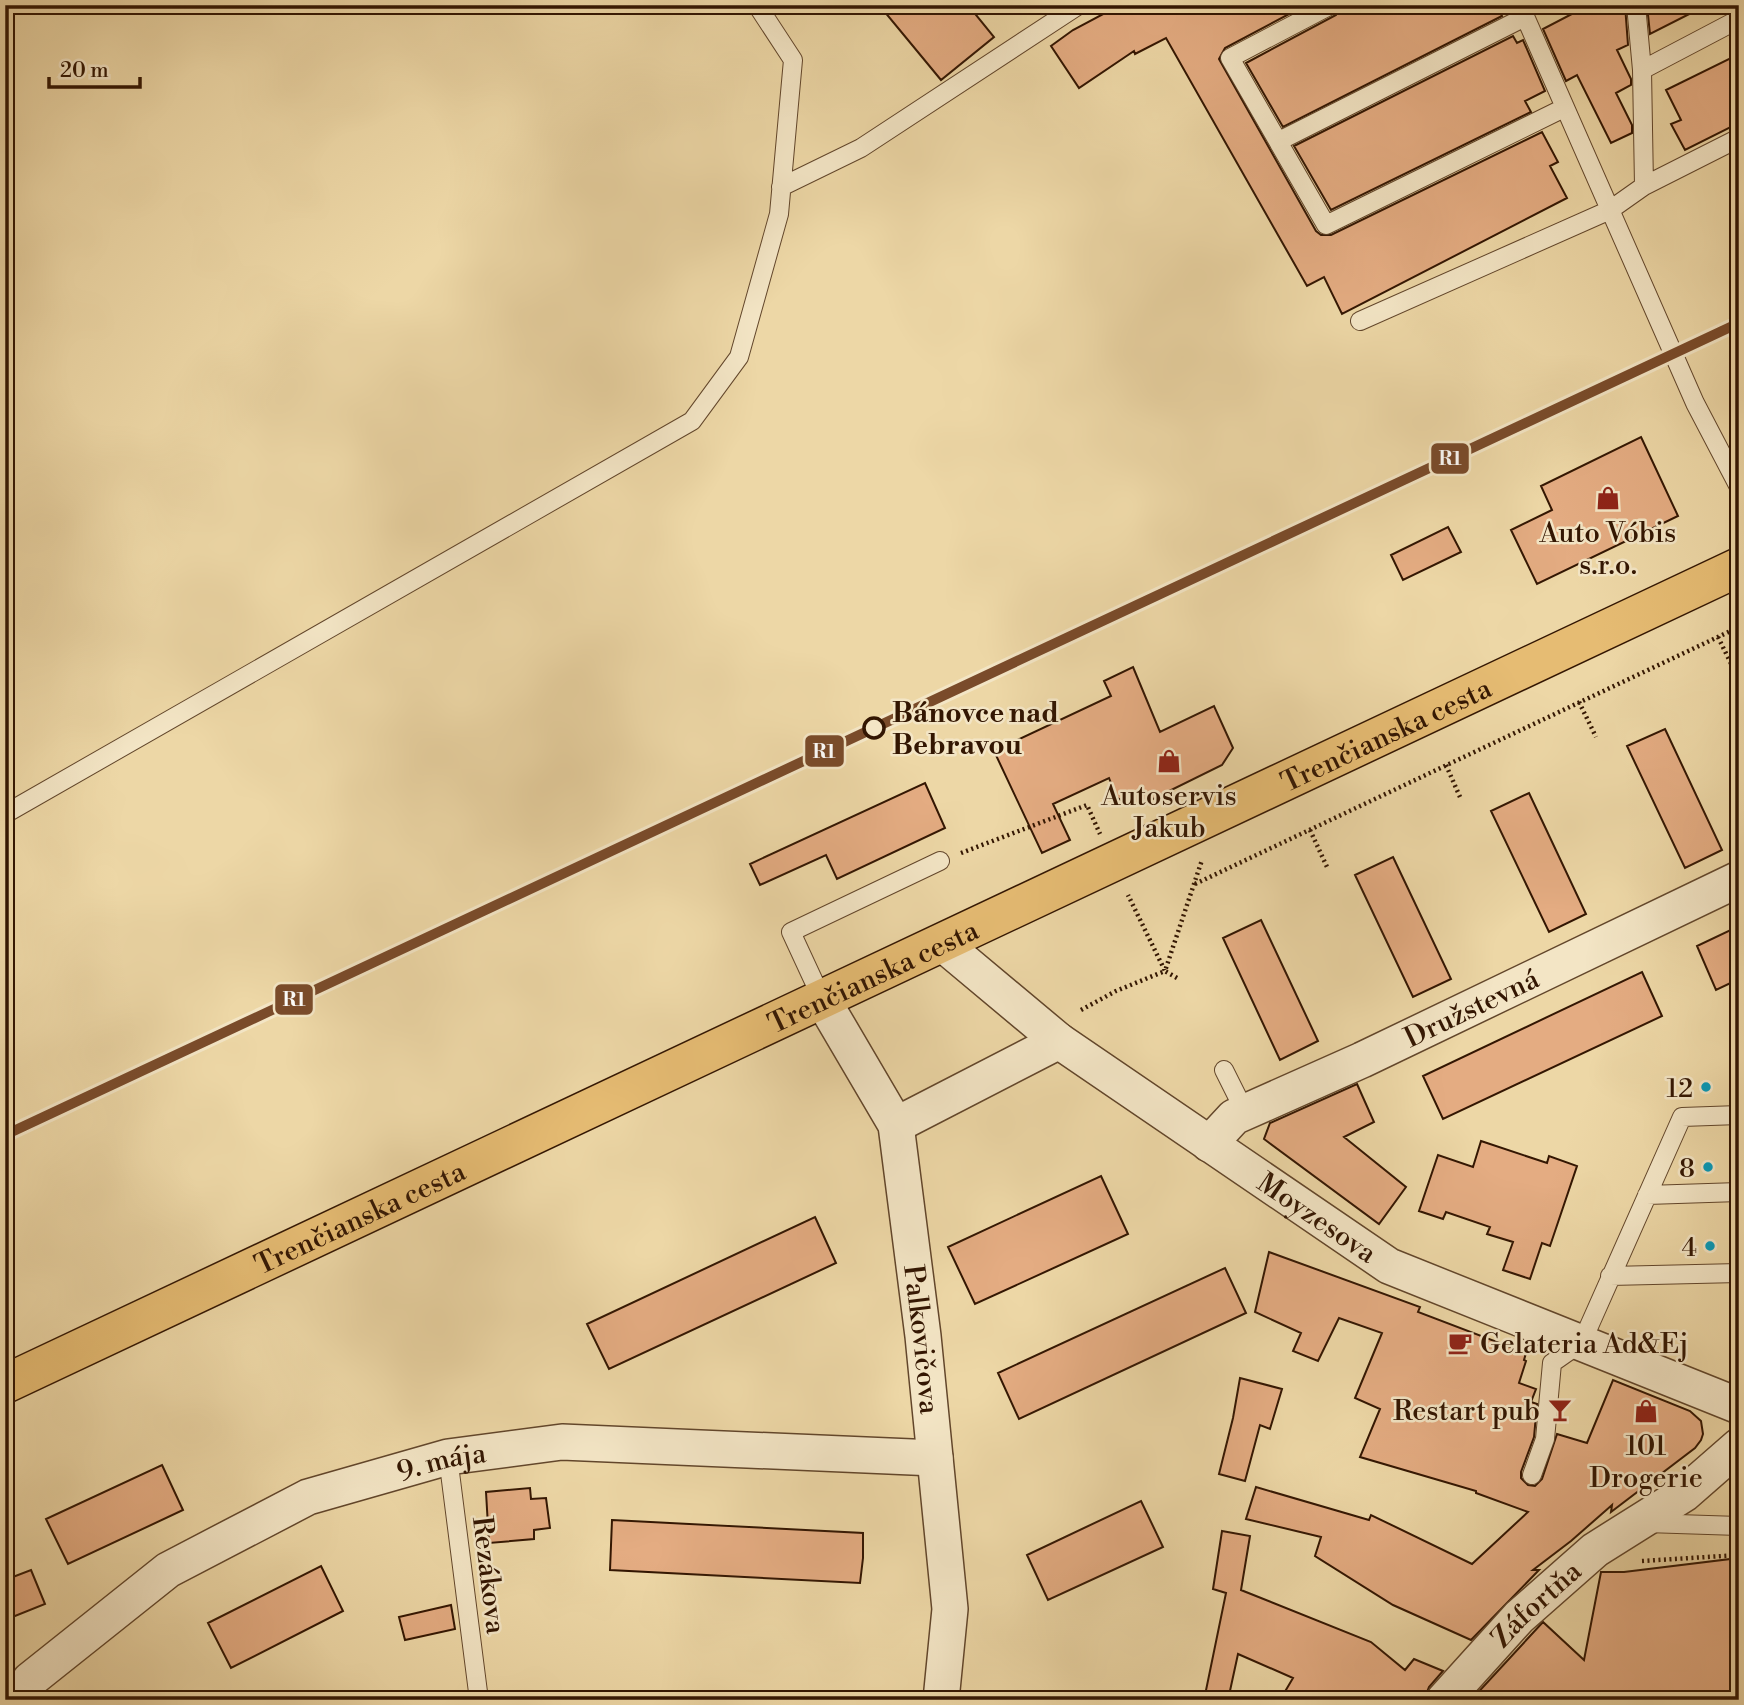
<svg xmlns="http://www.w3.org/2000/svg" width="1744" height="1705" font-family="'Libre Bodoni',serif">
<rect width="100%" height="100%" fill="#edd7a6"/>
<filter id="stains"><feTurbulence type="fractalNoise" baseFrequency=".00286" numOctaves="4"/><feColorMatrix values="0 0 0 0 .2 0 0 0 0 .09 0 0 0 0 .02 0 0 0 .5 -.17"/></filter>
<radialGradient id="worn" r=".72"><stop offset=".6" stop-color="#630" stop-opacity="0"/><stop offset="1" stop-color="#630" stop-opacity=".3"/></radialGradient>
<!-- building -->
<path fill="#e4ac82" stroke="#331602" stroke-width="2" d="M879 5H968L994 37 941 80Z
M1120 5H1306L1225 48 1219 59 1316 231 1321 235H1331L1542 132 1558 162 1550 166 1567 198 1342 314 1324 277 1307 286 1166 38 1135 54 1134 51 1079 88 1051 46 1073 30Z
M1342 5H1496L1502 16 1283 127 1246 63 1336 15Z
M1589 5H1625L1628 45 1617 50 1631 79V85L1616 93 1632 125V133L1611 143 1577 75 1566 81 1543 29Z
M1647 5H1707L1650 34Z
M1513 36 1517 43 1523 40 1545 91 1525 101 1531 112 1331 210 1294 146Z
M1739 54V123L1685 150 1671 124 1681 120 1666 90Z
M1641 437 1678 516 1537 584 1511 530 1552 510 1541 486Z
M1448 527 1461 552 1403 580 1391 555Z
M1133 667 1160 732 1214 706 1233 748 1222 765 1145 803 1131 805 1117 798 1109 778 1053 804 1070 840 1042 853 994 751 1111 696 1104 681Z
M1665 729 1722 850 1685 868 1627 746Z
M925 783 945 828 837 879 826 855 760 885 750 864Z
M1529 793 1586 914 1549 932 1491 811Z
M1393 857 1451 979 1413 997 1355 875Z
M1261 920 1318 1041 1280 1060 1223 938Z
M1739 926V979L1716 990 1697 946Z
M1642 972 1662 1016 1443 1119 1423 1076Z
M1357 1084 1374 1122 1344 1137 1406 1187 1379 1224 1264 1139 1270 1123Z
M1481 1141 1547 1163 1549 1156 1577 1166 1550 1246 1542 1243 1530 1279 1503 1270 1513 1242 1487 1234 1490 1227 1446 1212 1443 1219 1419 1211 1438 1155 1473 1167Z
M1101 1176 1128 1234 975 1304 948 1247Z
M815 1217 836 1263 609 1369 587 1324Z
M1269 1252 1420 1307 1418 1312 1526 1353 1524 1360 1526 1361 1519 1383 1536 1389 1531 1402 1537 1404 1534 1437 1521 1472V1478L1528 1485 1535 1486 1542 1479 1557 1434 1587 1443 1613 1380 1690 1411 1701 1421 1703 1434 1701 1440 1695 1448 1611 1512 1612 1505 1571 1541 1533 1570H1539L1471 1640 1393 1605 1315 1556 1321 1537 1246 1519 1256 1487 1369 1520 1371 1515 1472 1564 1528 1512 1476 1493V1491L1360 1457 1380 1409 1355 1398 1382 1333 1339 1318 1318 1361 1293 1351 1301 1333 1255 1312Z
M1225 1268 1246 1313 1019 1419 998 1373Z
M1240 1378 1282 1389 1270 1429 1260 1425 1245 1481 1219 1474 1233 1418Z
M162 1465 183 1510 68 1564 46 1519Z
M530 1488 531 1499 546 1498 550 1528 534 1530V1539L489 1543 486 1492Z
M1141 1501 1163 1547 1048 1600 1027 1555Z
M612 1520 863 1533V1558L860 1583 610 1570Z
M1222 1531 1250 1536 1241 1590 1371 1642 1405 1670 1414 1659 1443 1671 1429 1687 1424 1700H1280L1293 1678 1238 1654 1228 1700H1204L1226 1593 1213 1589Z
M1739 1558V1700H1471L1543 1622 1584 1660 1601 1572H1624Z
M321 1566 343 1611 231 1668 208 1623Z
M31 1570 45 1604 5 1620V1580Z
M451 1605 455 1629 405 1640 399 1617Z"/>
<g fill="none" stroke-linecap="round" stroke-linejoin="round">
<!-- service casing -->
<g stroke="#62462b" stroke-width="20">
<path id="service" d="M1331 5 1230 58 1326 225 1564 108
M1520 5 1695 403 1739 487
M1636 5 1642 70 1644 186
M1642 70 1739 19
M1279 141 1525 17
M781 187 861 148 1079 5
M1360 321 1610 210 1644 186 1739 138
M5 814 692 421 739 357 779 214 793 60 757 5
M822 999 791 932 940 861
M1224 1070 1245 1112
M1647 1195 1739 1192
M1610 1276 1739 1273
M448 1457 479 1700
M1532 1475 1545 1439 1552 1363 1582 1342 1682 1117 1739 1115
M1646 1523 1739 1526"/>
</g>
<!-- minor casing -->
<g stroke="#62462b" stroke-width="38">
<g id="minor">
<path id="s1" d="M943 944 1059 1041 1389 1266 1739 1406"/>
<path id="s2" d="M822 999 896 1125 923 1336 950 1609 941 1700"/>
<path d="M896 1125 1059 1041"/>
<path id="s3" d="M1209 1144 1234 1117 1362 1060 1739 879"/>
<path id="s4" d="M16 1700 30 1680 168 1570 308 1497 448 1457 562 1442 935 1458"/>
<path id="s5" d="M1444 1700 1519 1617 1595 1550 1684 1494 1739 1446"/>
</g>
</g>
<!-- primary casing -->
<g stroke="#331602" stroke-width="41">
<g id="primary">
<path id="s6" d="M5 1384C583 1112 1162 842 1739 567"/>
</g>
</g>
<!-- path -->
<path stroke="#331602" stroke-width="4.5" stroke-dasharray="2 3.5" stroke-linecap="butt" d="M1718 637 1739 680
M1579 702 1596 737
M1446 765 1460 797
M1310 830 1327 867
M961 853 1087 805 1100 834
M1195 884 1739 627
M1177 978 1165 971 1202 860
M1081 1010 1116 991 1165 971 1128 895
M1642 1561 1739 1555"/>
<!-- service -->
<use href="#service" stroke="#f3e5c5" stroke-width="18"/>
<!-- minor -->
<use href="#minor" stroke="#f3e5c5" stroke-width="35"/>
<!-- primary -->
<use href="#primary" stroke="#e6bc73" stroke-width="38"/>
<!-- rail-1 casing -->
<g stroke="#f3e5c5" stroke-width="16">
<path id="rail-1" d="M5 1135 1739 323"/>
</g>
<!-- rail-1 -->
<use href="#rail-1" stroke="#7a4b2a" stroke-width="10"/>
</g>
<!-- icons -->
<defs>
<g id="shop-bare" transform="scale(1.89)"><path d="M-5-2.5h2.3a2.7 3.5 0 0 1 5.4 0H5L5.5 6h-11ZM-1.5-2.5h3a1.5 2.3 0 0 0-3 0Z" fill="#8f2418" stroke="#f3e5c5" stroke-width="2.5" paint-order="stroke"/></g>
<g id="cafe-bare" transform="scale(1.89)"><path d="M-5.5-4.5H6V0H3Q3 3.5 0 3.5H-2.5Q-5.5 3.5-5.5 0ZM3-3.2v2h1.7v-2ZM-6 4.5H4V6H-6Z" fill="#8f2418" stroke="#f3e5c5" stroke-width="2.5" paint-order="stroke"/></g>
<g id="bar-bare" transform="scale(1.89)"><path d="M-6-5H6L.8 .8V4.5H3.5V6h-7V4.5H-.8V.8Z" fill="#8f2418" stroke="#f3e5c5" stroke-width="2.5" paint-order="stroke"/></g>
</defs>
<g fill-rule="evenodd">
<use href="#shop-bare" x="1608" y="498"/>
<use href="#shop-bare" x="1169" y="761"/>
<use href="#cafe-bare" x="1460" y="1343"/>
<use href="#bar-bare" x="1560" y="1410"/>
<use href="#shop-bare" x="1646" y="1411"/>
</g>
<!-- markers -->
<circle fill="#f3e5c5" stroke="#331602" stroke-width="3.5" cx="874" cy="728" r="10"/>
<g fill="#059aba" stroke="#f3e5c5" stroke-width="2.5">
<circle cx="1706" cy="1087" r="6"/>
<circle cx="1708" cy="1167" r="6"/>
<circle cx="1710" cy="1246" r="6"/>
</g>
<g text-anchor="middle" stroke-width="5" stroke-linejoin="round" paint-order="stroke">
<!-- bus labels -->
<g font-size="26" fill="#331602" stroke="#f3e5c5" text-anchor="end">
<text x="1693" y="1097">12</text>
<text x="1695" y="1177">8</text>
<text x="1697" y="1256">4</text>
</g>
<!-- poi labels -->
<g font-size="28" fill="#331602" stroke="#f3e5c5">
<text x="1608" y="542">Auto Vóbis<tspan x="1608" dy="32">s.r.o.</tspan></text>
<text x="1169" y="805">Autoservis<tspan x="1169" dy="32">Jakub</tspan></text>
<text x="1480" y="1353" text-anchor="start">Gelateria Ad&amp;Ej</text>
<text x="1540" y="1420" text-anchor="end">Restart pub</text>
<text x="1646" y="1455">101<tspan x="1646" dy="32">Drogerie</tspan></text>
</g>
<!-- stop labels -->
<g font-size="28" font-weight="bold" fill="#331602" stroke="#f3e5c5" text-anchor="start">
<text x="892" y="722">Bánovce nad<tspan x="892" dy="32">Bebravou</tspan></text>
</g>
<!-- street labels -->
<g font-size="28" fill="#331602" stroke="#f3e5c5">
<text dy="10" stroke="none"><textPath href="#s6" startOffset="1526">Trenčianska cesta</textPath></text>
<text dy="10" stroke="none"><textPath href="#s6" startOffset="959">Trenčianska cesta</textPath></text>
<text dy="10" stroke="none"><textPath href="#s3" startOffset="298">Družstevná</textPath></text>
<text dy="10" stroke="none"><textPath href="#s6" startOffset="392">Trenčianska cesta</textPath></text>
<text dy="10" stroke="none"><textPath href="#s1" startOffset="464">Moyzesova</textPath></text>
<text dy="10" stroke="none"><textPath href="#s2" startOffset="362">Palkovičova</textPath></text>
<text dy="10" stroke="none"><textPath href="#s4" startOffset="497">9. mája</textPath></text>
<text transform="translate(490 1575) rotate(83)" y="10">Rezákova</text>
<text dy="10" stroke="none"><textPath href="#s5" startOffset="133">Záfortňa</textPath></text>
</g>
</g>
<g stroke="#f3e5c5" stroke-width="2.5">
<rect x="1430" y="442" width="40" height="33" rx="7" fill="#7a4b2a"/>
<rect x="804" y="734" width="41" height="34" rx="7" fill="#7a4b2a"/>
<rect x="274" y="983" width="40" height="33" rx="7" fill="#7a4b2a"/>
</g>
<g font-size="19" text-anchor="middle" font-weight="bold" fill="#fff">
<text x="1450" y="465">R1</text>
<text x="824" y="758">R1</text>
<text x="294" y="1006">R1</text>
</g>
<!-- margin -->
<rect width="1744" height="1705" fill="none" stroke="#edd7a6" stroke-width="28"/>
<rect x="7" y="7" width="1730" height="1691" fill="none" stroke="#331602" stroke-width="3.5"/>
<rect x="14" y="14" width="1716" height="1677" fill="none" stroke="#331602" stroke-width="2"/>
<!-- scale -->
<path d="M49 77v10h91v-10" fill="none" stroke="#331602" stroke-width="3.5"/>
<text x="60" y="77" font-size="21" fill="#331602" stroke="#f3e5c5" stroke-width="5" paint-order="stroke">20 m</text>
<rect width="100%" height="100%" filter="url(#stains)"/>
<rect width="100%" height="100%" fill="url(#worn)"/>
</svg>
